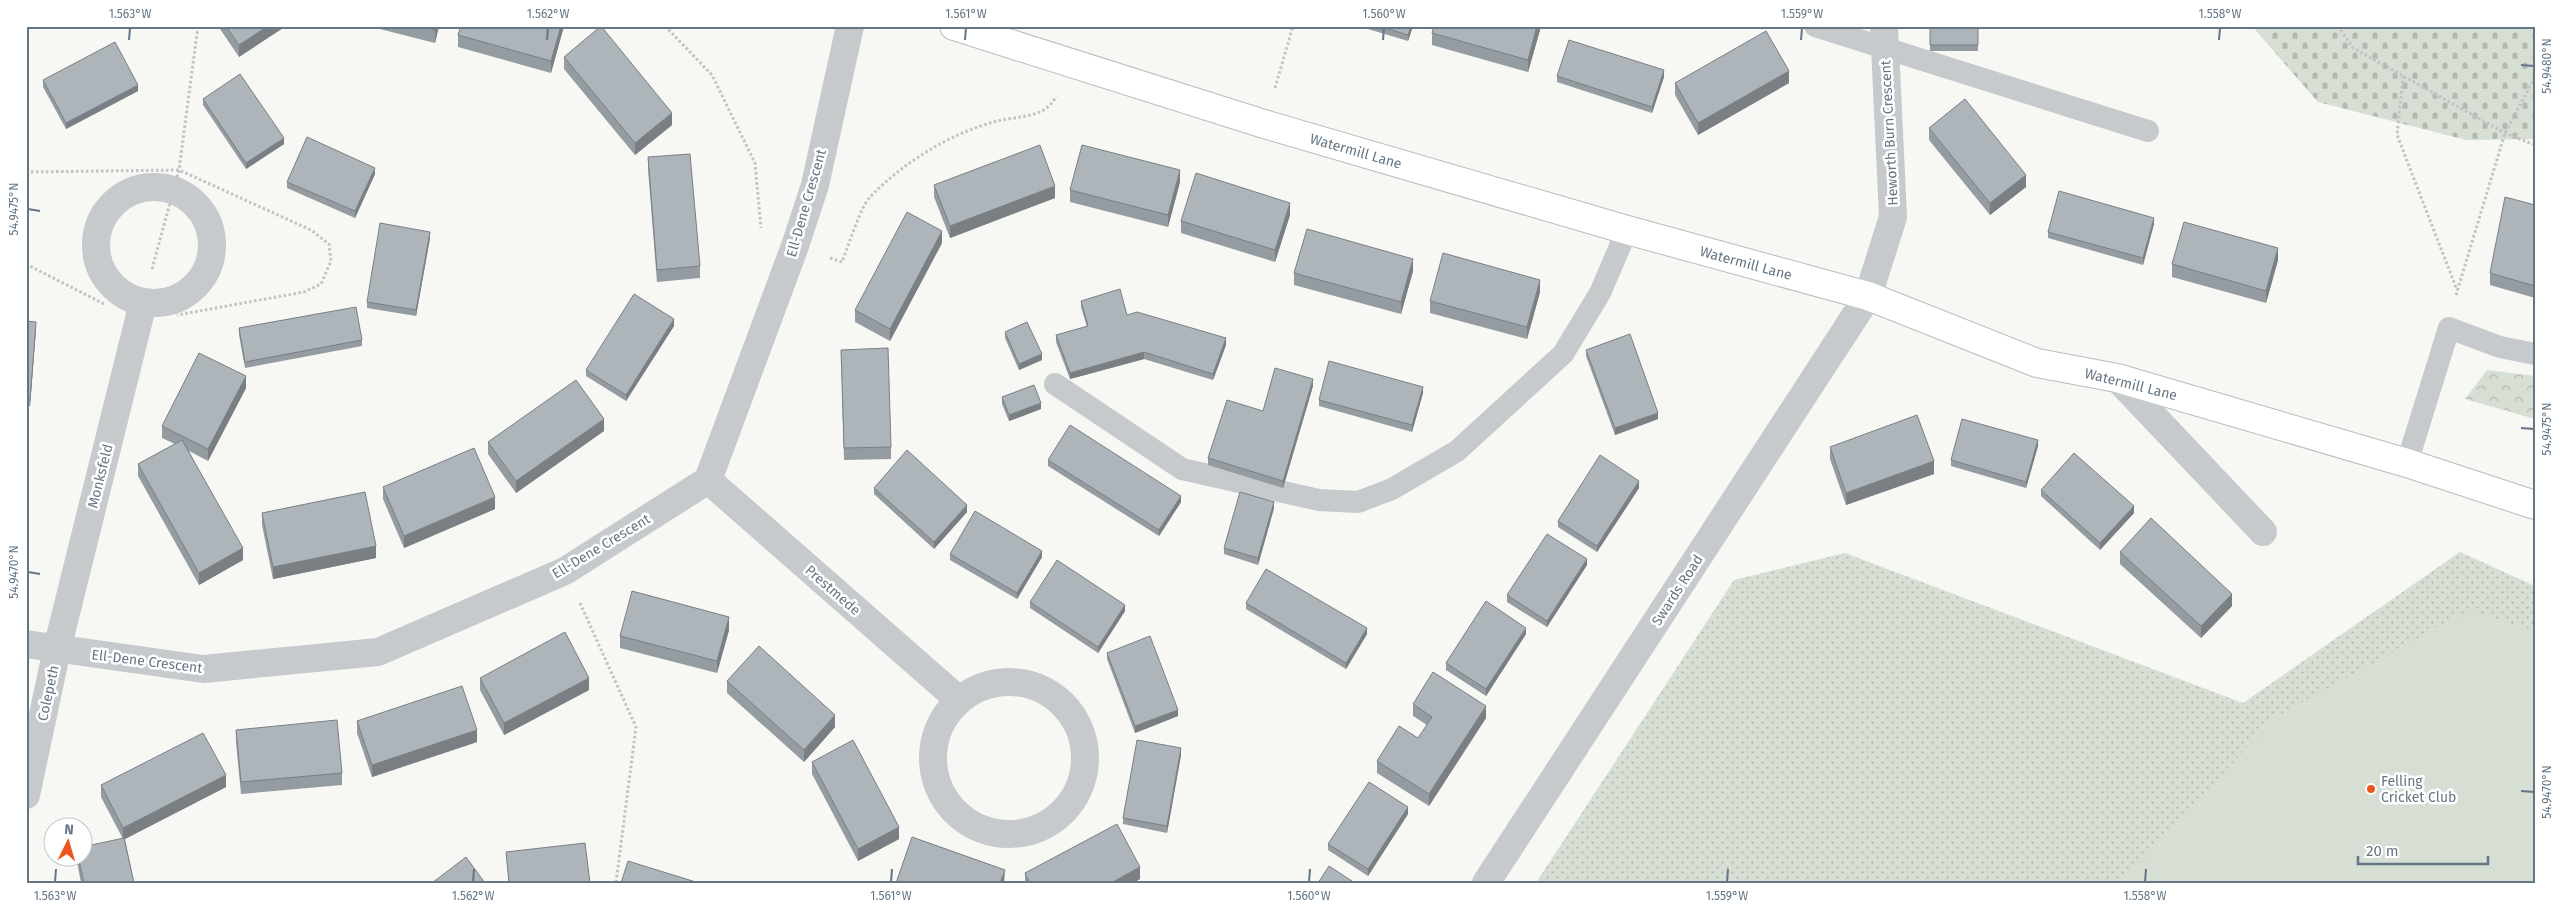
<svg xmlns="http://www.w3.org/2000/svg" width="2561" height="909" font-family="'Fira Sans',sans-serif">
<defs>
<pattern id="grass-dots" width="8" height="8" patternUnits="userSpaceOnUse" patternTransform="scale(1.25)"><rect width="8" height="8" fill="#d7dfd4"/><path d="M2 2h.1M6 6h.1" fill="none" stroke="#b2b9b2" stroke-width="1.8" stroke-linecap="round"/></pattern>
<pattern id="forest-crowns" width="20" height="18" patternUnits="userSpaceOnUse" patternTransform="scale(1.25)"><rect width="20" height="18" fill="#d7dfd4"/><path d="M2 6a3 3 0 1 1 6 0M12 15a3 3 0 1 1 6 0" fill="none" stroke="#b2b9b2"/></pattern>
<pattern id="cemetery-stones" width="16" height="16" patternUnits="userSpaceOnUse" patternTransform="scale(1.25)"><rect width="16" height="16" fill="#d7dfd4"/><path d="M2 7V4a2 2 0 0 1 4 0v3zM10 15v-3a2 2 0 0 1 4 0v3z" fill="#b2b9b2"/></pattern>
</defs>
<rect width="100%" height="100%" fill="#f7f7f3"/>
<!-- grass -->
<path fill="url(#grass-dots)" d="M2460 552 2535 586V883H1536L1734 580 1845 553 2243 703Z"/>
<!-- forest -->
<path fill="url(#forest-crowns)" d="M2487 370 2535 376V419L2465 399Z"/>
<!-- cemetery -->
<path fill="url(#cemetery-stones)" d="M2252 26H2535V139L2466 140 2318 102Z"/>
<!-- pitch -->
<path fill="#d7dfd4" d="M2469 610 2535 631V883H2113L2143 861 2274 718Z"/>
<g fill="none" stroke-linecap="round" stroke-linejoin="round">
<!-- secondary casing -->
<g stroke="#b8bdc2" stroke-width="30">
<path id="secondary" d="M954 26 1264 124 1627 230 1868 296 2037 363 2117 378 2407 463 2535 505"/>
</g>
<!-- path -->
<path stroke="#c0c2c4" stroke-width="3" stroke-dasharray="2.5 2.5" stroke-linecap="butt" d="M665 26 712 75 755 163 761 228
M2338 26 2353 48 2505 133 2535 145
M2403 76 2397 135 2457 290
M1275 88 1293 26
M26 172 179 170 311 230 329 244 331 261 321 284 304 292 177 315
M830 258 842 262C848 247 861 205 871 196 904 162 951 133 997 121 1018 116 1047 118 1056 96
M26 264 106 305
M152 269 179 170 198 26
M2456 295 2505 133 2535 77
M580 603 636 727 616 883"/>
<!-- lane -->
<path stroke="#c6cacd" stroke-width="22" d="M1815 26 2148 131
M1055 384 1182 469 1319 500 1358 502 1392 489 1457 451 1563 354 1600 293 1627 230
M2407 463 2449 328 2500 347 2535 354"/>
<!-- street -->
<path stroke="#c6cacd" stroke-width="28" d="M96 245a58 58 0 1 1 116 0a58 58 0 1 1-116 0Z
M2117 378 2263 532
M708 480 959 700
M26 644 203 669 378 652 565 571 708 480 795 246 815 185 850 26
M933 758a76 76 0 1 1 152 0a76 76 0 1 1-152 0Z
M26 795 57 649 143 303
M1486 883 1868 296 1893 217 1884 26"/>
<!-- secondary -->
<use href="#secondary" stroke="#fff" stroke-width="28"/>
</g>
<!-- wall -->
<path fill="#959ca1" d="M218 26H286L239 57Z
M368 26H439L435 43Z
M461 26H564L551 73 458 47V35Z
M1358 26H1413L1408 41Z
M1540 26V30L1528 72 1432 45V33Z
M1930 26H1978V51H1930Z
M564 57 672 125 635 155 564 69Z
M1557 76 1664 77 1652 113 1557 82Z
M43 80 138 91 66 129 43 87Z
M1675 83H1789L1698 135 1675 95Z
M203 99 284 144 246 169 203 105Z
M1929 128 2026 187 1990 215 1929 140Z
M648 157 700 266V278L657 282 648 169Z
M375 174 355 218 287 188V182Z
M1180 182 1168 227 1070 202V190Z
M934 185 1055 198 950 238 934 197Z
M2535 205V298L2490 285V273Z
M1290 215 1275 262 1181 233V221Z
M2154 224 2143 265 2048 238V232Z
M430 238 416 316 367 308V302Z
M942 243 890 341 855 322V310Z
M2278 260 2266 303 2172 277V264Z
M1413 271 1401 314 1294 285V273Z
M1540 292 1527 339 1430 313V301Z
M1081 301 1226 345 1213 380 1144 359 1070 379 1056 342V335L1087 327 1081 307Z
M26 321 36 328 30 406H26Z
M674 326 626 401 586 376V370Z
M239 328 362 340V346L245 368 239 335Z
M1005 332 1042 360 1019 370 1005 338Z
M841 350 891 447V459L844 460Z
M1586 350 1658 419 1615 435 1586 356Z
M1313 386 1283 488 1208 465V458L1263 411Z
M246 388 208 461 189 451 243 560 199 585 138 476V464L175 444 162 438V426Z
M1423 393 1412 432 1319 406V400Z
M1002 397 1041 409 1009 421 1002 404Z
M604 431 516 493 488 454V442Z
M2038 446 2026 488 1951 466V460Z
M1830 447 1934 474 1846 505 1830 459Z
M1048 460 1181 502 1159 536 1048 466Z
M383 487 495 509 404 548 383 499Z
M874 488 967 512 934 549 874 494Z
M1639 488 1597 552 1558 527V521Z
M2041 490 2134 513 2100 550 2041 496Z
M1274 508 1258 565 1224 554V548Z
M262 513 376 558 273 579 262 525Z
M2120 552 2232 606 2201 638 2120 564Z
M950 554 1042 557 1017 599 950 560Z
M1587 565 1547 627 1507 602V595Z
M1030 602 1125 611 1098 653 1030 608Z
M1246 603 1367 634 1346 669 1246 609Z
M729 630 717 673 620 648V636Z
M1526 634 1486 696 1446 670V663Z
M1107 653 1178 716 1135 733 1107 659Z
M480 678 589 690 504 735 480 690Z
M727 681 835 727 804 762 727 693Z
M1413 704 1486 718 1429 806 1377 773V761L1418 738 1427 725 1413 716Z
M357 721 477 742 372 777 357 733Z
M236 730 342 773V785L241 794 236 742Z
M1181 755 1167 833 1123 824V818Z
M812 762 899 839 858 861 812 774Z
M101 785 226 787 125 839 134 883H81L76 856H82L123 839 101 797Z
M1408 814 1368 876 1328 850V844Z
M506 852 590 883H509Z
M1025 873 1140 879 1133 883H1025Z"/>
<!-- shaded-wall -->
<path fill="#797f83" d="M268 26H286L239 57V45Z
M436 26H439L435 43V30Z
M561 26H564L551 73V61Z
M1411 26H1413L1408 41V35Z
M1537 26H1540V30L1528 72V60Z
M1664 70V77L1652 113V107Z
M1789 71V83L1698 135V123Z
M138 85V91L66 129V123Z
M672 113V125L635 155V143Z
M284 138V144L246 169V163Z
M375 168V174L355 218V211Z
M1180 170V182L1168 227V215Z
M2026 175V187L1990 215V203Z
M1055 186V198L950 238V226Z
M1290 203V215L1275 262V250Z
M2154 218V224L2143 265V258Z
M942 231V243L890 341V329Z
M430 232V238L416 316V310Z
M2278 248V260L2266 303V291Z
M1413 259V271L1401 314V302Z
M1540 280V292L1527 339V327Z
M674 319V326L626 401V395Z
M36 322V328L30 406V400Z
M1226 338V345L1213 380V374Z
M1144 352V359L1070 379V373Z
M1042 354V360L1019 370V364Z
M246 376V388L208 461V449Z
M1313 379V386L1283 488V481Z
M1423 387V393L1412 432V425Z
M1041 403V409L1009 421V415Z
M1658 413V419L1615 435V428Z
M604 419V431L516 493V481Z
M2038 440V446L2026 488V482Z
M1934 461V474L1846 505V493Z
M1639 481V488L1597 552V546Z
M1181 496V502L1159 536V530Z
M495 497V509L404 548V536Z
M1274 502V508L1258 565V558Z
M967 505V512L934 549V542Z
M2134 506V513L2100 550V543Z
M376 546V558L273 579V567Z
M243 548V560L199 585V573Z
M1042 551V557L1017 599V593Z
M1587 559V565L1547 627V621Z
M2232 594V606L2201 638V626Z
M1125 605V611L1098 653V647Z
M729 617V630L717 673V661Z
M1367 628V634L1346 669V663Z
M1526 628V634L1486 696V689Z
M589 678V690L504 735V723Z
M1486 706V718L1429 806V794Z
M1178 710V716L1135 733V726Z
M835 715V727L804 762V750Z
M477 730V742L372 777V765Z
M1181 748V755L1167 833V826Z
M226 775V787L123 840V828Z
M1408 807V814L1368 876V869Z
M899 827V839L858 861V849Z
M1140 867V879L1133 883H1111Z
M1005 870 1004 883H1000Z"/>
<!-- building -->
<path fill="#adb5bb" stroke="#797f83" d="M226 26H268L239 45Z
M418 26H436L435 30Z
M461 26H561L551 61 458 35Z
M601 26 672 113 635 143 564 57Z
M1379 26H1411L1408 35Z
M1434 26H1537L1528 60 1432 33Z
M1930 26H1978V45H1930Z
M1766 31 1789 71 1698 123 1675 83Z
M1569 40 1664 70 1652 107 1557 76Z
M115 42 138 85 66 123 43 80Z
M240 74 284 138 246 163 203 99Z
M1965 99 2026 175 1990 203 1929 128Z
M307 137 375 168 355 211 287 182Z
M1040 145 1055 186 950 226 934 185Z
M1082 145 1180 170 1168 215 1070 190Z
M690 154 700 266 657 270 648 157Z
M1196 173 1290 203 1275 250 1181 221Z
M2059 191 2154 218 2143 258 2048 232Z
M2505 197 2535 205V286L2490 273Z
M907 212 942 231 890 329 855 310Z
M2184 222 2278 248 2266 291 2172 264Z
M380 223 430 232 416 310 367 302Z
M1307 229 1413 259 1401 302 1294 273Z
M1443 253 1540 280 1527 327 1430 301Z
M1120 289 1127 315 1137 312 1226 338 1213 374 1144 352 1070 373 1056 335 1088 326 1081 301Z
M634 294 674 319 626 395 586 370Z
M356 307 362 340 245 362 239 328Z
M26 321 36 322 30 400H26Z
M1027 322 1042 354 1019 364 1005 332Z
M1630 334 1658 413 1615 428 1586 350Z
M888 348 891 447 844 448 841 350Z
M199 353 246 376 208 449 162 426Z
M1329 361 1423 387 1412 425 1319 400Z
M1275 368 1313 379 1283 481 1208 458 1227 400 1263 411Z
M576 380 604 419 516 481 488 442Z
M1034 385 1041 403 1009 415 1002 397Z
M1917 415 1934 461 1846 493 1830 447Z
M1962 419 2038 440 2026 482 1951 460Z
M1070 425 1181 496 1159 530 1048 460Z
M182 440 243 548 199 573 138 464Z
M474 448 495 497 404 536 383 487Z
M907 450 967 505 934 542 874 488Z
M2074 453 2134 506 2100 543 2041 490Z
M1600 455 1639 481 1597 546 1558 521Z
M365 492 376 546 273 567 262 513Z
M1240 492 1274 502 1258 558 1224 548Z
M975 511 1042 551 1017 593 950 554Z
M2151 518 2232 594 2201 626 2120 552Z
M1547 534 1587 559 1547 621 1507 595Z
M1057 560 1125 605 1098 647 1030 602Z
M1266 569 1367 628 1346 663 1246 603Z
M632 591 729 617 717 661 620 636Z
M1486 601 1526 628 1486 689 1446 663Z
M565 632 589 678 504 723 480 678Z
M1150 636 1178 710 1135 726 1107 653Z
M759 646 835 715 804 750 727 681Z
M1433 672 1486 706 1429 794 1377 761 1399 726 1418 738 1432 717 1413 704Z
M462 686 477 730 372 765 357 721Z
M337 720 342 773 241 782 236 730Z
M203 733 226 775 123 828 101 785Z
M853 740 899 827 858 849 812 762Z
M1137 740 1181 748 1167 826 1123 818Z
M1369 782 1408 807 1368 869 1328 844Z
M1117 824 1140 867 1111 883H1030L1025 873Z
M912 837 1005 870 1000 883H896Z
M124 838 134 883H84L78 856H82V847Z
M585 843 590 883H509L506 852Z
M466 857 485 883H432Z
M628 861 699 883H621Z
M1329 866 1355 883H1318Z"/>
<!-- ticks -->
<path fill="none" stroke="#647686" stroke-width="2" d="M129 40 130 28M547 40 548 28M965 40 966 28M1383 40 1384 28M1801 40 1802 28M2219 40 2220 28M2521 65 2534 66M28 209 40 211M2521 428 2534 429M28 572 40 574M2521 791 2534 792M55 882 56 869M473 882 474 869M891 882 892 869M1309 882 1310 869M1727 882 1728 869M2145 882 2146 869"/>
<!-- markers -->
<circle fill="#ee551d" stroke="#fff" stroke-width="2" cx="2371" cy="789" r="5"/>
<g text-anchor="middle" stroke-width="5" stroke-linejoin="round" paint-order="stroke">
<!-- street labels -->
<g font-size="14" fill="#647686" stroke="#fff">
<text transform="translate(1889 133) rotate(-93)" y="5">Heworth Burn Crescent</text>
<text transform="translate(1356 151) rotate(16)" y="5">Watermill Lane</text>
<text transform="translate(806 203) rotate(-74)" y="5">Ell-Dene Crescent</text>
<text transform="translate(1746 263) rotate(15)" y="5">Watermill Lane</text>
<text transform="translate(2131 384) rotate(14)" y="5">Watermill Lane</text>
<text transform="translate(100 476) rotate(-76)" y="5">Monksfeld</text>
<text transform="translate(601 546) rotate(-31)" y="5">Ell-Dene Crescent</text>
<text transform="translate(833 590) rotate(41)" y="5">Prestmede</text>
<text transform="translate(1677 590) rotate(-57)" y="5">Swards Road</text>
<text transform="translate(147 661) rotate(7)" y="5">Ell-Dene Crescent</text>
<text transform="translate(48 693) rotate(-78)" y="5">Colepeth</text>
</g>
<!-- poi labels -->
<g font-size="14" fill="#647686" stroke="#fff" text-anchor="start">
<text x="2381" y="786">Felling<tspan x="2381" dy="16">Cricket Club</tspan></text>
</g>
</g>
<!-- border -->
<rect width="2561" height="909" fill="none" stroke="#ffffff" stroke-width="55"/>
<!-- north arrow -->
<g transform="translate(68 842) rotate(5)"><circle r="24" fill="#ffffff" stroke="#c1c8cf"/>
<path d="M0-4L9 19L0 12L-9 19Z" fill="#ee551d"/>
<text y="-8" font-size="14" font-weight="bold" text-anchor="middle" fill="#647686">N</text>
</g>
<!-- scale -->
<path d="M2358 856v8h130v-8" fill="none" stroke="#647686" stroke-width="2.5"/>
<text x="2366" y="856" font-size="15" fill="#647686" stroke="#ffffff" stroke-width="4" paint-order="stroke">20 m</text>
<rect x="28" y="28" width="2506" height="854" fill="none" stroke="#647686" stroke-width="2"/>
<g font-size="12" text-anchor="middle" fill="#647686">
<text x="130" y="18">1.563°W</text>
<text x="548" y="18">1.562°W</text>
<text x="966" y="18">1.561°W</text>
<text x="1384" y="18">1.560°W</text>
<text x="1802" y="18">1.559°W</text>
<text x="2220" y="18">1.558°W</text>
<text transform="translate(2547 66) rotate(-90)" y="4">54.9480°N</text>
<text transform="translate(14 209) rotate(-90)" y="4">54.9475°N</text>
<text transform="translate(2547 429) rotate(-90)" y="4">54.9475°N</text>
<text transform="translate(14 572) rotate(-90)" y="4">54.9470°N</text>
<text transform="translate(2547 792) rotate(-90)" y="4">54.9470°N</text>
<text x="55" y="900">1.563°W</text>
<text x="473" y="900">1.562°W</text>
<text x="891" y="900">1.561°W</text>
<text x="1309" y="900">1.560°W</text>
<text x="1727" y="900">1.559°W</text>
<text x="2145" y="900">1.558°W</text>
</g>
</svg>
